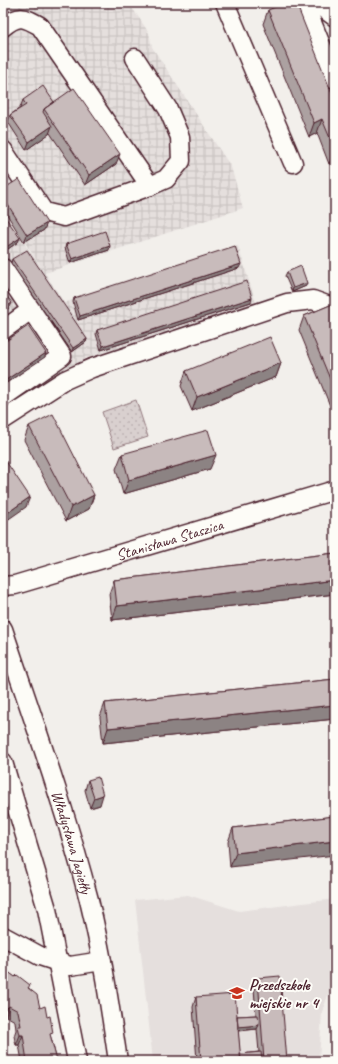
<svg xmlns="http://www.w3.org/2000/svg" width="338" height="1064" font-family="Caveat,sans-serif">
<defs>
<pattern id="industrial-grid" width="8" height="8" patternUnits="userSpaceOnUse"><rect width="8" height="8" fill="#e5dfdd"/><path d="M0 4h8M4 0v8" fill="none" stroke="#c6bfbe"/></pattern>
<pattern id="park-dots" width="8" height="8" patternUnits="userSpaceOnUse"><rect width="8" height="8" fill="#d9d0cf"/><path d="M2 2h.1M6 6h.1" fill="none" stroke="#bcb2b2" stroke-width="1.8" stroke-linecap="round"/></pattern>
</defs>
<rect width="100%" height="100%" fill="#f2efeb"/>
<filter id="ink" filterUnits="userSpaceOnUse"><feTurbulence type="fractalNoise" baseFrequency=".025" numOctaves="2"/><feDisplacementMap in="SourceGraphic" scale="8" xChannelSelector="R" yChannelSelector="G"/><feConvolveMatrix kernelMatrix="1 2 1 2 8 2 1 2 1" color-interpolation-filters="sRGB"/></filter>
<g filter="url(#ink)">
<!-- built -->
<path fill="#e5dfdd" d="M188 895 239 911 335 899V975L322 1012 319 1061H153L135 900Z"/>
<!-- industrial -->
<path fill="url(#industrial-grid)" d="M3 3H129L149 33 152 47 231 167 243 208 45 273 64 303 238 246 257 306 86 358 3 412V213L43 270 3 209Z"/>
<!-- park -->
<path fill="url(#park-dots)" stroke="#92787d" d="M136 400 148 437 114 448 102 412Z"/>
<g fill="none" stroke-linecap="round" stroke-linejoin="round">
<!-- minor casing -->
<g stroke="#4a1f2b" stroke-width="21">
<g id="minor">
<path d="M225 3 293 163"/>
<path d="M304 3 335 79"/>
<path d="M316 3 335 17"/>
<path d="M3 27C19 14 24 17 40 26L150 186"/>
<path d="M3 150 44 212 64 217 150 186 166 179 181 161 180 137 168 109 135 58"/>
<path d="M3 268 62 356 3 397"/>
<path d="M3 330 31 310"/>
<path d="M3 420 65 380 92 368 287 303 313 300 335 308"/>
<path id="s1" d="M3 586 15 585 335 490"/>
<path id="s2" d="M3 629C33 719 65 808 89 900 102 953 110 1007 118 1061"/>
<path d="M3 762 47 909 77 1061"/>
<path d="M3 936 40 956 70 966 102 961"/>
</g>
</g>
<!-- minor -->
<use href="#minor" stroke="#fdfcf7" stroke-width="18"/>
</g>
<!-- wall -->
<path fill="#aca1a1" stroke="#4a1f2b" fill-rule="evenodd" d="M268 10 335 101V162L329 164 317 133 309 137 263 24Z
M23 100 54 102 116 164 85 185 50 133 26 150 8 122 10 115 20 108Z
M3 189 44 230 24 242 3 208Z
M3 214 18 242 5 251 3 248Z
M66 244 109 250 70 263 65 248Z
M12 259 87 339 86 342 72 352 11 263Z
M239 268 78 320 73 302 74 298Z
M287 272 306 286 292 292 285 276Z
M251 302 101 350 96 334 97 330Z
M335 303V418L299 330 304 316Z
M281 363 276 377 192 411 181 386 186 371Z
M29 426 94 495 89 509 66 521 24 440Z
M122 454 210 469 123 494 116 469Z
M335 553V594L112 620 109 594 114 580Z
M335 679V719L103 743 100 717 105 703Z
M88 780 100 805 90 808 85 790Z
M335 816 230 867 228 842 233 828Z
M3 968 29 988 40 1008 51 1038 57 1061H22L19 1045H16L14 1036 16 1030 15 1021 6 1016 4 1018H3Z
M258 978 287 1061H197L193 1007 196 997 237 1016 256 1015 254 988ZM257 1029 259 1052 240 1054 238 1031Z"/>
<!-- shaded-wall -->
<path fill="#8c8383" stroke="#4a1f2b" d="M322 119 317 133 309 137 314 123Z
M52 126 49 134 26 150 29 142Z
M335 150V162L329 164Z
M120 154 116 164 85 185 89 175Z
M47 223 44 230 24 242 27 235Z
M20 238 18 242 5 251 6 247Z
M110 246 109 250 70 263 72 259Z
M241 264 239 268 78 320 80 316Z
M307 283 306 286 292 292 293 288Z
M252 298 251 302 101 350 103 346Z
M12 303 10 307 3 312V309Z
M87 339 86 342 72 352 73 348Z
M46 353 45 357 3 385V382Z
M281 363 276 377 192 411 197 397Z
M216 455 210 469 123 494 129 480Z
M94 495 89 509 66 521 71 507Z
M30 497 26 507 3 523V516Z
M335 580V594L112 620 117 606Z
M335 705V719L103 743 108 728Z
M103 795 100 805 90 808 94 798Z
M6 831 3 840V834Z
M335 841V855L230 867 236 853Z
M9 1006 6 1016 4 1018 7 1008Z
M259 1025 257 1029 234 1031 235 1027Z
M20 1035H23L19 1045H16Z"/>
<!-- building -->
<path fill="#c8bbbb" stroke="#4a1f2b" d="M285 3H296L335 101V150L322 119 314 123 268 10Z
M43 86 54 102 44 109 43 112 52 126 29 142 10 115 26 105 23 100Z
M74 88 120 154 89 175 44 109Z
M19 179 47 223 27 235 3 197V189Z
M3 214 20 238 6 247 3 242Z
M105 231 110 246 72 259 66 244Z
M235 246 241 264 80 316 74 298Z
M27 250 87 339 73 348 12 259Z
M301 266 307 283 293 288 287 272Z
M247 281 252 298 103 346 97 330Z
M3 291 12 303 3 309Z
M335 303V391L304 316Z
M28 326 46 353 3 382V343Z
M270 337 281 363 197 397 186 371Z
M53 414 94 495 71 507 29 426Z
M208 430 216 455 129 480 122 454Z
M3 457 30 497 3 516Z
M335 553V580L117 606 114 580Z
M335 679V705L108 728 105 703Z
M98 777 103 795 94 798 88 780Z
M335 816V841L236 853 233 828Z
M3 820 6 831 3 834Z
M3 968 15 977 17 975 30 985 28 988 37 995 40 1008 45 1006 47 1017 50 1016 53 1033 50 1034 57 1061H27L23 1035H20L18 1026H21L18 1011 9 1006 7 1008 3 1005Z
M280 976 287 1061H264L258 978Z
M235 994 241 1061H201L196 997Z
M258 1015 259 1025 238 1027 237 1016Z
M261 1052 262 1061H241L240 1054Z"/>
</g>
<!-- icons -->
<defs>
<g id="school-bare" transform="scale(1.2)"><path d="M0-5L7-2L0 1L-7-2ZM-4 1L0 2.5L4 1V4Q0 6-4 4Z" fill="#c8321e" stroke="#fdfcf7" stroke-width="2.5" paint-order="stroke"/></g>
</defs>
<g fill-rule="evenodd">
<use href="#school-bare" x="237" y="993"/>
</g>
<g text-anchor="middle" stroke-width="4" stroke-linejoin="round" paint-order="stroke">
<!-- street labels -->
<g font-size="16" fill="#4a1f2b" stroke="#fdfcf7">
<text dy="6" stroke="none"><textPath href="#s1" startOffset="173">Stanisława Staszica</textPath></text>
<text dy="6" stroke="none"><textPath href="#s2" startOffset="224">Władysława Jagiełły</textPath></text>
</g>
<!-- poi labels -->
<g font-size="16" font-weight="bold" fill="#4a1f2b" stroke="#fdfcf7" text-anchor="start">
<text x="249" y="990">Przedszkole<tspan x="249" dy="18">miejskie nr 4</tspan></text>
</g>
</g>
<!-- margin -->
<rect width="338" height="1064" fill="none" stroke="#fdfcf7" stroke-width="16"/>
<rect x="8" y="8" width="322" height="1048" fill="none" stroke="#4a1f2b" stroke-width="1.5" filter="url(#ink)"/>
</svg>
